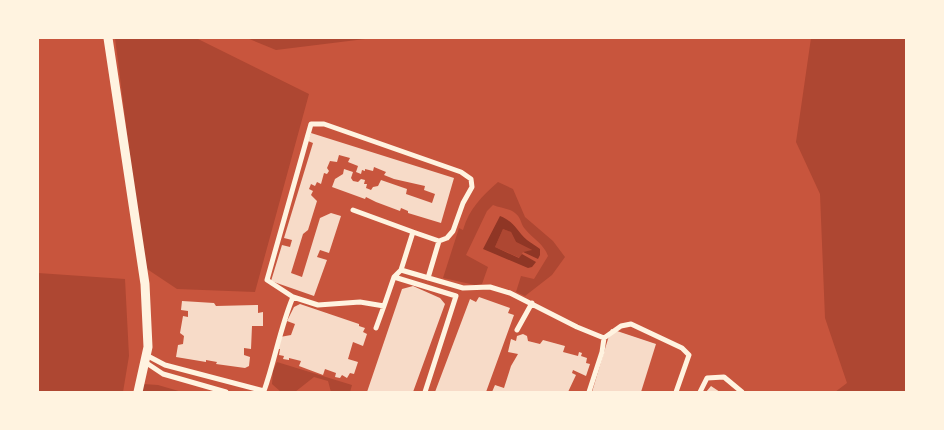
<svg xmlns="http://www.w3.org/2000/svg" width="944" height="430" font-family="Spectral,serif">
<rect width="100%" height="100%" fill="#c8553d"/>
<!-- green -->
<path fill="#ae4732" d="M115 38H196L309 94 255 292 177 289 144 267Z
M247 38H373L276 50Z
M811 38H906V392H835L847 383 825 318 820 194 796 142Z
M498 182 513 189 525 217 553 241 565 257 552 275 525 296 516 292 521 276 534 279 548 256C544 244 533 239 525 229 520 224 522 218 515 213 509 208 500 208 493 205L487 211 466 255 488 267 482 284 475 285 443 278 459 228 463 230C469 209 482 196 498 182Z
M503 229 511 232 516 242 532 250 531 251 523 252 520 258 495 247Z
M38 273 125 279 129 356 123 392H38Z
M277 362 352 385 350 392H331L328 381 314 377 295 392H281L272 384 273 371Z
M143 384 158 385 182 392H141Z"/>
<!-- water -->
<path fill="#8f3625" d="M500 216C515 222 516 230 527 240 531 243 536 246 540 249V255L538 259 523 252 532 250 516 242 511 232 503 229 495 247 519 258 522 254 536 262 532 267 528 268 483 249Z"/>
<!-- building -->
<path fill="#f7dbc8" d="M311 133 454 178 441 223 408 213V211L401 208 400 211 376 202 366 197 365 199 332 187 335 179 343 174 344 169 353 172 351 178 353 181 358 182 361 179 365 180 364 184H367L366 188 371 190 373 187 378 186 381 180 407 189 406 194 432 203 435 194 424 190 425 186 394 179 384 175 386 172 374 167 373 171 365 169V171L362 170 361 174 356 172 358 166 348 162 350 158 339 155 337 162 330 161 327 168 329 171 327 174 324 173 321 184 317 182 315 186 311 184 309 189 313 191 311 195 317 201 308 230 303 234 291 273 302 277 320 218 331 213 341 216 329 253 320 250 317 257 327 260 314 296 271 281 282 245 290 247 292 240 284 238 313 143 308 141Z
M413 286 440 298 445 304 413 392H367L402 289Z
M479 297 510 308 508 313 514 315 486 392H435L470 299 476 302Z
M182 301 214 303 216 306 258 305V313L263 312V326H252L251 349 244 348V355L250 357 249 366 245 368 216 364 217 362 206 360V362L176 357 178 345 183 344 184 336 180 333 183 316 188 317V311L181 310Z
M300 304 359 324V326L365 328 363 332 367 334 363 346 353 342 348 359 358 362 354 374 350 373 347 378 342 375 340 378 335 377 336 373 325 369 323 375 299 366 301 361 289 358V360L283 359 284 356 279 355 280 349H277L280 337 291 335 295 324 287 321 294 307Z
M611 329 656 344 641 392H592Z
M523 334 527 336 528 341 540 344 543 340 565 346 563 352 578 356 579 352 582 353 581 356 587 358 586 363 590 364 586 376 573 370 572 373 576 375 568 392H492L495 385 504 388 511 366 518 354 508 352 511 339 516 341 517 336Z
M711 386 720 392H706Z"/>
<g fill="none" stroke-linecap="round" stroke-linejoin="round">
<!-- minor -->
<path stroke="#fff3e0" stroke-width="5" d="M401 270 463 288 490 287 510 293 577 327 604 338 621 326 631 324 682 348 689 355 676 392
M394 277 456 296 425 392
M428 278 439 241
M293 297 318 305 360 302 384 306 394 277 401 270 413 232 353 210
M376 328 384 306
M517 330 532 303
M146 355 165 365 264 391C275 360 280 328 293 297L267 280 311 124H324L461 172 471 179 472 187 463 203 453 231 447 238 439 241 413 232
M145 362 163 374 226 392
M589 392 602 352 604 338
M700 392 707 378 724 377 742 392"/>
<!-- tertiary -->
<path stroke="#fff3e0" stroke-width="9" d="M108 38 145 284 148 347 138 392"/>
</g>
<!-- border -->
<rect width="944" height="430" fill="none" stroke="#fff3e0" stroke-width="78"/>
</svg>
